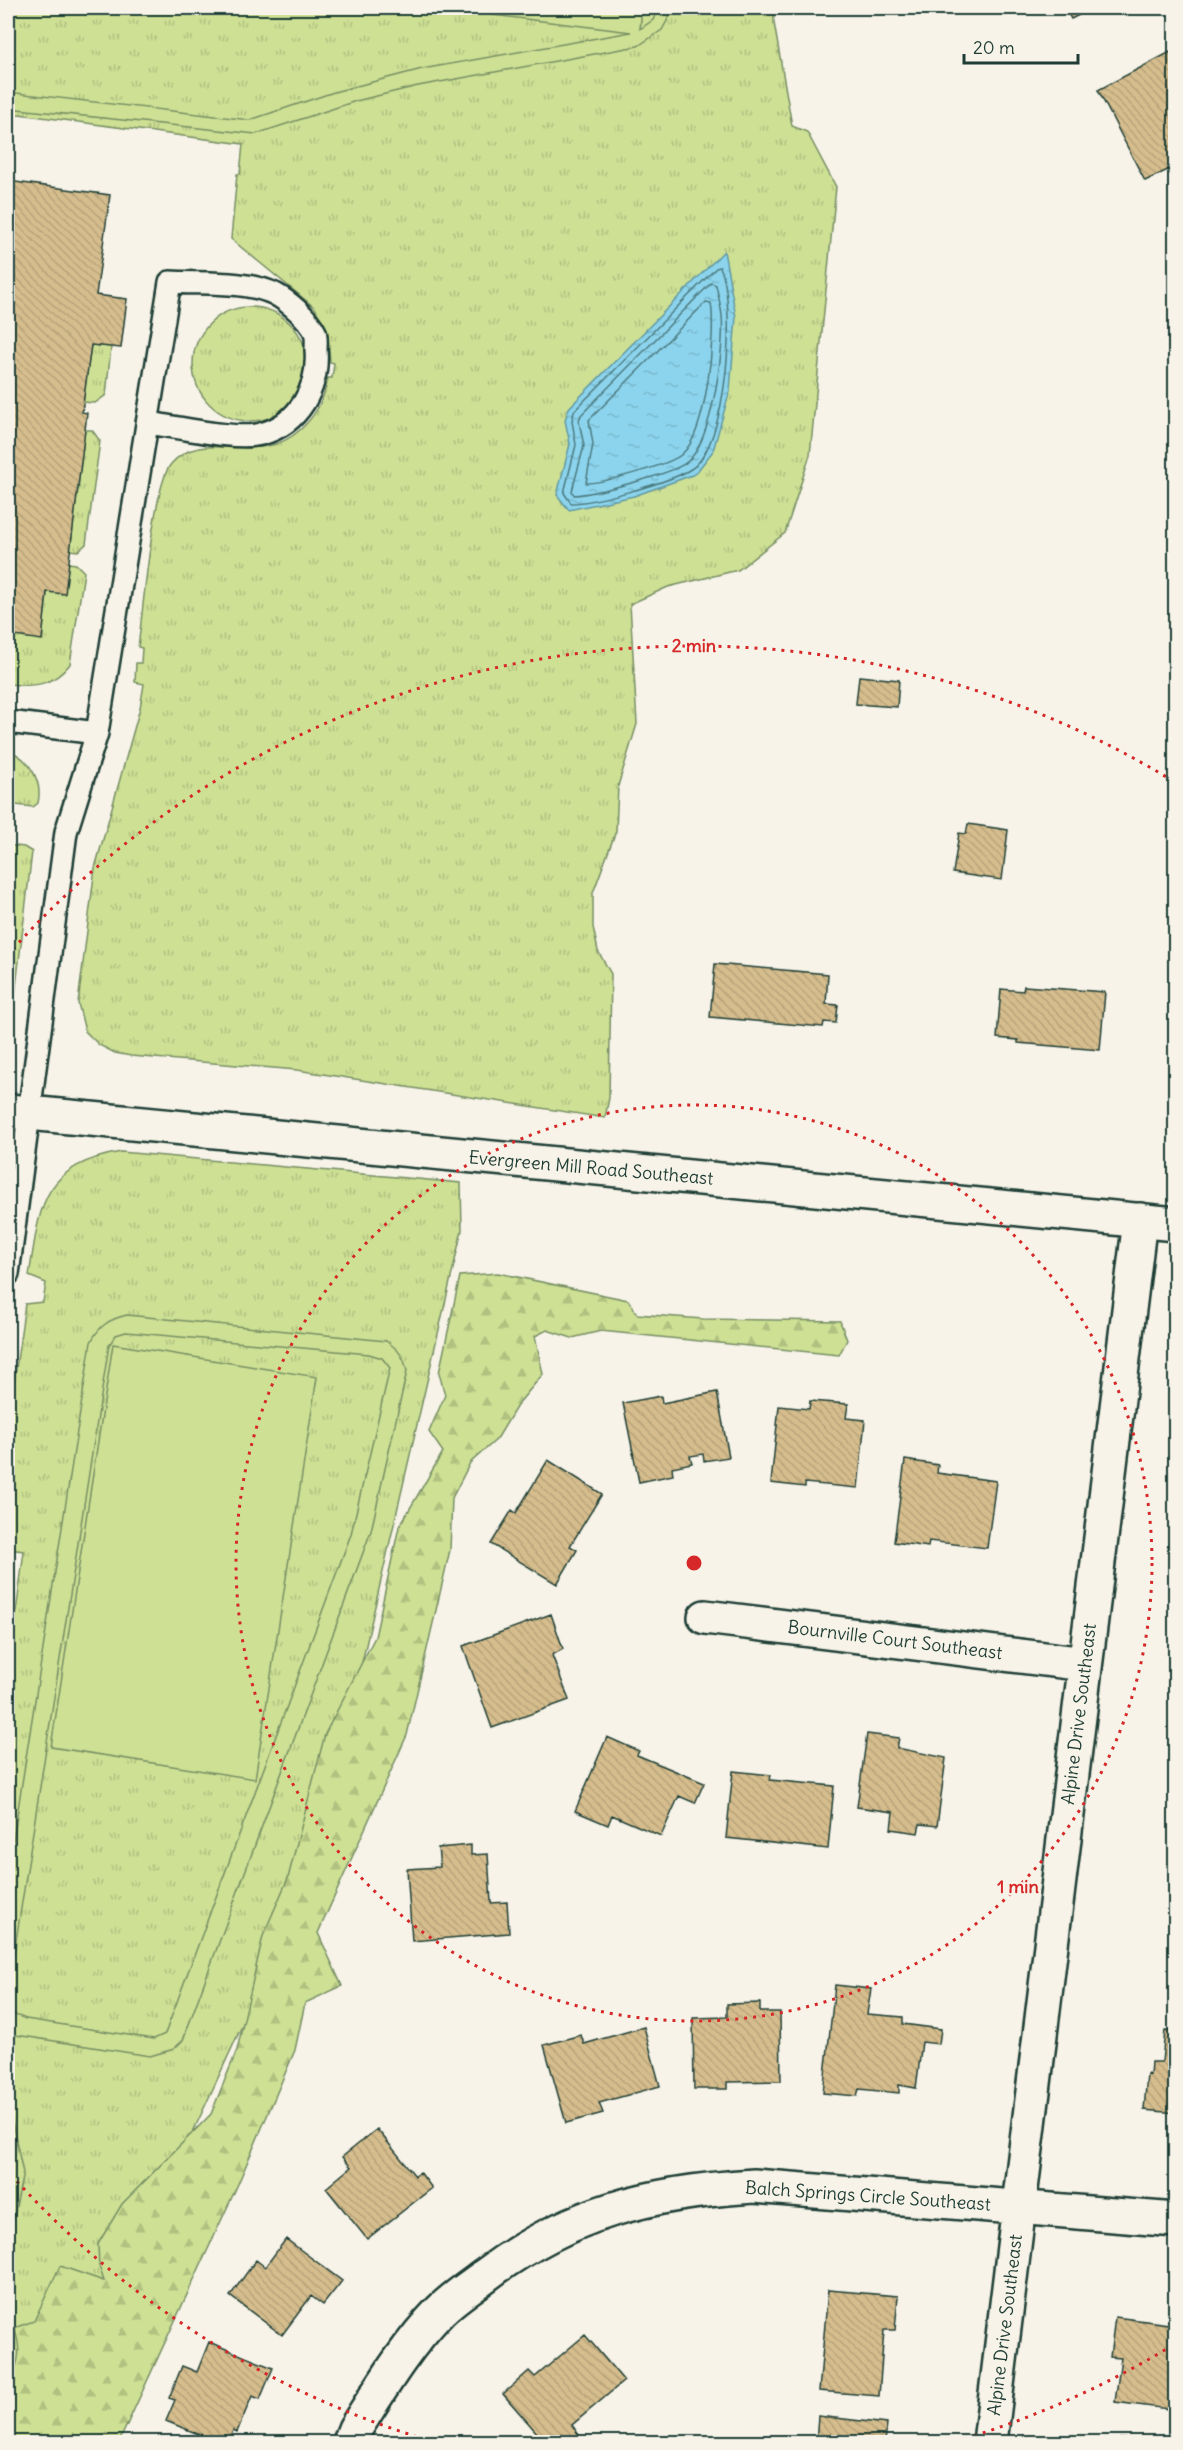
<svg xmlns="http://www.w3.org/2000/svg" width="1183" height="2450" font-family="Delius,sans-serif">
<defs>
<pattern id="grass-tufts" width="24" height="20" patternUnits="userSpaceOnUse" patternTransform="scale(1.5)"><rect width="24" height="20" fill="#cee094"/><path d="M3 7l-1-3M5 7V3M7 7l1-3M15 17l-1-3M17 17v-4M19 17l1-3" fill="none" stroke="#b0c180"/></pattern>
<pattern id="forest-firs" width="22" height="20" patternUnits="userSpaceOnUse" patternTransform="scale(1.5)"><rect width="22" height="20" fill="#cee094"/><path d="M5 1l3.5 6h-7zM16 11l3.5 6h-7z" fill="#b0c180"/></pattern>
<pattern id="water-ripples" width="26" height="14" patternUnits="userSpaceOnUse" patternTransform="scale(1.5)"><rect width="26" height="14" fill="#8cd4ed"/><path d="M2 4q2-2 4 0t4 0M15 11q2-2 4 0t4 0" fill="none" stroke="#78b7cc"/></pattern>
<pattern id="building-back-hatch" width="6" height="6" patternUnits="userSpaceOnUse" patternTransform="scale(1.5)"><rect width="6" height="6" fill="#d6bd8d"/><path d="M-1 5l2 2M0 0l6 6M5-1l2 2" fill="none" stroke="#b7a37a"/></pattern>
</defs>
<rect width="100%" height="100%" fill="#f7f3e8"/>
<filter id="ink" filterUnits="userSpaceOnUse"><feTurbulence type="fractalNoise" baseFrequency=".0167" numOctaves="2"/><feDisplacementMap in="SourceGraphic" scale="12" xChannelSelector="R" yChannelSelector="G"/><feConvolveMatrix kernelMatrix="1 2 1 2 8 2 1 2 1" color-interpolation-filters="sRGB"/></filter>
<g filter="url(#ink)">
<!-- grass -->
<path fill="url(#grass-tufts)" stroke="#768e64" stroke-width="1.5" d="M8 8H774V23L792 126 807 132 836 187 810 455 785 533 738 570 668 587 630 604 637 724 618 786 616 831 593 893V927L598 951 611 974 609 1098 605 1118 297 1070 131 1056 115 1053 99 1045 85 1031 78 1003 95 868 140 708 144 684 135 682 136 663H141L142 648 138 647C143 613 153 485 171 464 205 425 257 470 301 429 317 414 324 399 328 378H332L334 363 330 362 328 335 315 308 231 239 237 174H240L243 144 19 114 8 125Z
M193 364a57 57 0 1 1 114 0a57 57 0 1 1-114 0Z
M91 345 111 347 106 395 95 403 83 402Z
M85 430H92L100 441 86 544 78 551 70 550Z
M68 563 76 564 84 572 70 664C53 686 34 687 8 684V635L42 639 47 592Z
M8 750C29 758 43 781 38 803L33 807 8 804Z
M8 845 24 847 32 852 14 1003H10L8 1022 12 1023 8 1032Z
M121 1152 461 1183 462 1230 314 1870 193 2132 8 2442V1675L24 1551 8 1549V1425L25 1304 43 1302 46 1283 29 1276C40 1207 40 1166 121 1152Z"/>
<!-- forest -->
<path fill="url(#forest-firs)" stroke="#768e64" stroke-width="1.5" d="M498 1273 628 1300 637 1314 703 1319 840 1321 847 1340 839 1355 601 1331 572 1338 547 1330 535 1336 543 1374 518 1404 497 1439 470 1463 452 1498 450 1550 407 1735 318 1933 342 1986 305 2003 295 2050 238 2184 119 2442H8V2379C21 2365 21 2346 14 2328L34 2321 60 2266 104 2281 99 2266 98 2244 122 2204 211 2114 237 2050 263 1936 288 1878 325 1734 375 1637 399 1527 443 1452 429 1432 445 1395 439 1373 460 1276Z"/>
<!-- park -->
<path fill="#cee094" stroke="#768e64" stroke-width="1.5" d="M436 8H642L640 29 653 20 659 8H674L662 30 638 46 418 86 356 101 256 134 8 108V92L250 120 334 92 422 69 631 32Z
M127 1315 386 1341C398 1349 404 1356 407 1371L371 1531 183 2040 174 2049 150 2056 16 2035 8 2031V1999L15 2015 26 2019 154 2039 165 2034 351 1534 390 1368 382 1358 369 1354 126 1332 116 1335 109 1345 8 1992V1873L91 1342C99 1326 109 1319 127 1315Z
M113 1344 317 1377 255 1779 51 1747Z
M8 2112H10L23 2173 8 2245Z"/>
<!-- water -->
<path fill="url(#water-ripples)" stroke="#6098a3" stroke-width="1.5" d="M724 251 736 317 730 390 713 451 695 474 634 496 569 510 557 495 570 444 565 420 569 408Z"/>
<g fill="none" stroke-linecap="round" stroke-linejoin="round">
<!-- shore -->
<path stroke="#4b797e" stroke-width="1.5" d="M720 267C737 304 728 446 691 469 671 482 594 503 571 503L564 493 576 445 572 421 574 411 716 268Z
M711 283 716 285C718 295 721 306 722 316 725 348 712 440 688 461 675 474 593 494 574 495L572 491 584 446 579 421 581 415Z
M706 302 711 303C716 333 707 433 682 454 670 465 603 483 586 483L593 444 589 420Z"/>
</g>
<!-- building -->
<path fill="url(#building-back-hatch)" stroke="#1f3d34" stroke-width="1.5" d="M1065 8H1093L1071 19Z
M1176 49V166L1145 181 1098 90Z
M8 181 110 195 96 295 127 299 121 348 91 345 82 412 87 413 65 594 47 592 42 640 8 635Z
M859 676 899 680 897 707 856 704Z
M968 824 1008 830 1002 880 953 873 959 833 966 834Z
M715 964 828 974 826 1004 838 1005 836 1023 824 1022 823 1027 710 1017Z
M1024 986 1105 992 1100 1050 1018 1043V1040L997 1038 1001 989 1023 991Z
M717 1392 729 1457 704 1461 703 1454 690 1456 692 1463 672 1467 673 1475 639 1482 623 1403 661 1396 662 1403Z
M810 1401 848 1404 846 1418 865 1420 858 1488 805 1483V1487L771 1483 779 1406 809 1409Z
M548 1460 602 1494 570 1546 577 1550 557 1584 491 1544 512 1510 516 1513Z
M905 1460 938 1465 937 1473 996 1481 987 1548 929 1541 928 1547 894 1542Z
M551 1614 563 1649 552 1655 569 1700 492 1728 463 1646Z
M867 1734 899 1738 897 1748 946 1758 937 1826 920 1824 918 1833 891 1829 893 1812 857 1807Z
M607 1737 639 1751 637 1755 704 1783 695 1803 679 1796 661 1836 612 1815 608 1825 575 1811Z
M733 1771 771 1775 770 1780 834 1786 828 1849 726 1838Z
M471 1845V1855L488 1854 491 1903 507 1902 509 1933 412 1941 407 1869 440 1867 438 1848Z
M835 1985 871 1989 867 2014 903 2017V2024L941 2029 939 2044 922 2042 916 2088 899 2085V2093L859 2089 857 2096 823 2093Z
M760 2003V2012H780L781 2081 727 2082V2089H694L693 2018 727 2017V2004Z
M644 2027 660 2086 599 2103 603 2113 566 2123 544 2045 581 2035 584 2044Z
M1165 2030 1176 2031V2113L1144 2110 1147 2074 1150 2075 1151 2062H1162Z
M377 2129 415 2176 420 2172 432 2188 367 2239 326 2188 351 2167 342 2157Z
M286 2239 342 2281 323 2305 311 2296 282 2335 230 2296 256 2260 265 2267Z
M828 2290 898 2296 895 2330H884L879 2396 819 2391Z
M1115 2317 1176 2325V2410L1115 2402 1121 2358 1110 2357Z
M585 2335 624 2381 572 2425 579 2435 570 2442H545L503 2394 529 2371 535 2377Z
M209 2342 273 2368 260 2399 252 2396 237 2432 233 2430 229 2442H218L166 2421 175 2400 169 2398 182 2366 197 2372Z
M818 2416 887 2424 885 2442H816Z
M1120 2439 1163 2442H1120Z"/>
<g fill="none" stroke-linecap="round" stroke-linejoin="round">
<!-- lane casing -->
<g stroke="#1f3d34" stroke-width="26">
<path id="lane" d="M8 722 97 733
M8 1274 66 832 97 733 170 282C203 284 245 280 275 294 288 301 309 319 315 332 317 337 316 345 316 350 319 388 299 424 261 434 237 441 174 426 147 423"/>
</g>
<!-- street casing -->
<g stroke="#1f3d34" stroke-width="38">
<path id="street" d="M705 1617 1085 1664
M350 2442 355 2429C381 2388 406 2346 440 2311 453 2298 469 2288 483 2277 567 2213 650 2192 754 2186L1176 2220
M990 2442 1140 1220"/>
</g>
<!-- secondary casing -->
<g stroke="#1f3d34" stroke-width="38">
<path id="secondary" d="M8 1111 1176 1224"/>
</g>
<!-- lane -->
<use href="#lane" stroke="#f7f3e8" stroke-width="21"/>
<!-- street -->
<use href="#street" stroke="#f7f3e8" stroke-width="33"/>
<!-- secondary -->
<use href="#secondary" stroke="#f7f3e8" stroke-width="33"/>
</g>
</g>
<!-- distance rings -->
<g fill="none" stroke="#d62828" stroke-width="3" stroke-dasharray="3 6">
<circle cx="694" cy="1563" r="458"/>
<path d="M1173 2345A917 917 0 0 1 954 2442M434 2442A917 917 0 0 1 13 2177M13 949A917 917 0 0 1 1173 781"/>
</g>
<g text-anchor="middle" stroke-width="4.5" stroke-linejoin="round" paint-order="stroke">
<!-- street labels -->
<g font-size="18" fill="#1f3d34" stroke="#f7f3e8">
<text transform="translate(591 1168) rotate(5)" y="6">Evergreen Mill Road Southeast</text>
<text transform="translate(895 1640) rotate(7)" y="6">Bournville Court Southeast</text>
<text transform="translate(1079 1714) rotate(-83)" y="6">Alpine Drive Southeast</text>
<text transform="translate(868 2196) rotate(4)" y="6">Balch Springs Circle Southeast</text>
<text transform="translate(1005 2325) rotate(-83)" y="6">Alpine Drive Southeast</text>
</g>
</g>
<circle cx="694" cy="1563" r="9" fill="#d62828" stroke="#f7f3e8" stroke-width="3"/>
<g font-size="18" text-anchor="middle" font-weight="bold" fill="#d62828" stroke="#f7f3e8" stroke-width="4.5" stroke-linejoin="round" paint-order="stroke">
<text x="694" y="652">2 min</text>
<text x="1018" y="1893">1 min</text>
</g>
<!-- margin -->
<rect width="1183" height="2450" fill="none" stroke="#f7f3e8" stroke-width="30"/>
<rect x="15" y="15" width="1153" height="2420" fill="none" stroke="#1f3d34" stroke-width="2" filter="url(#ink)"/>
<!-- scale -->
<path d="M964 54v9h114v-9" fill="none" stroke="#1f3d34" stroke-width="3"/>
<text x="973" y="54" font-size="18" fill="#1f3d34" stroke="#f7f3e8" stroke-width="4.5" paint-order="stroke">20 m</text>
</svg>
